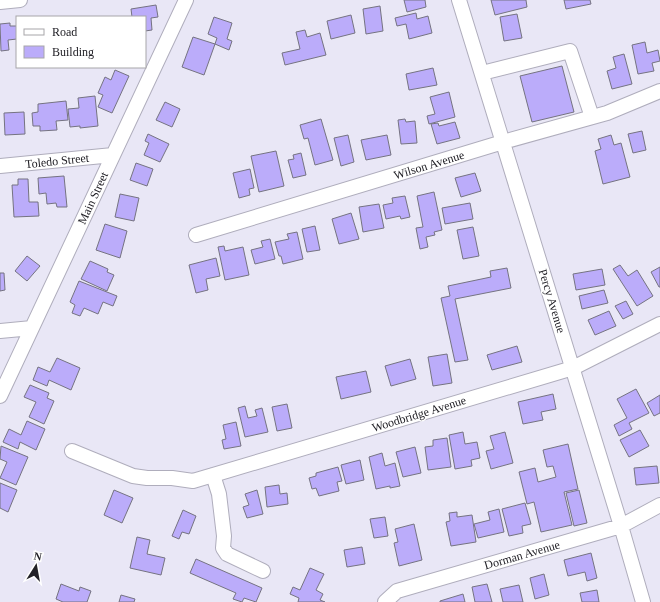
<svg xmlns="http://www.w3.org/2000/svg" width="660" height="602" font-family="'Times New Roman',serif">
<rect width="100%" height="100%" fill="#e9e7f6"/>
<!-- building -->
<path fill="#bbacfa" stroke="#757381" d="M404 0H425L426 7 407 12Z
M491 0H526L527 7 495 15Z
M564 0H590L591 4 566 9Z
M156 5 158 17 151 18 152 30 145 31V17H132L131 9Z
M380 6 383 31 366 34 363 9Z
M416 13 417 19 428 16 432 33 409 39 406 24 397 26 395 18Z
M517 14 522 38 504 41 500 17Z
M351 15 355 33 331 39 327 21Z
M214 17 232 23 227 39 232 41 229 50 215 44 217 38 208 34Z
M10 23V26H17V39L8 40 9 50 1 51 0 24Z
M305 30 307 37 320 33 326 55 285 65 282 53 300 49 296 32Z
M193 37 215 44 204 75 182 67Z
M645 42 647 53 658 50 660 61 652 63 654 71 638 74 632 45Z
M624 54 632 84 612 89 607 71 616 68 613 57Z
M562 66 574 112 532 122 520 76Z
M433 68 437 85 409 90 406 74Z
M115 70 129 76 112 113 98 107 103 95 98 93 105 77 111 80Z
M449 92 455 117 429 124 427 116 435 114 430 97Z
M95 96 98 126 80 128V126L70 127 68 109 79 108 78 98Z
M66 101 68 120 56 121 57 130 40 131V126H33L32 113 38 112V104Z
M165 102 180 109 172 127 156 120Z
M24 112 25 134 5 135 4 113Z
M321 119 333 160 315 165 308 138 304 139 300 125Z
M405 119 406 122 415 121 417 143 401 144 398 120Z
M455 122 460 138 437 144 431 124 438 123 439 126Z
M642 131 646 150 633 153 628 134Z
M148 134 169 144 160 162 144 155 149 143 145 141Z
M348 135 354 162 341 166 334 138Z
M387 135 391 155 366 160 361 140Z
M611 135 614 145 621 143 630 177 603 184 595 151 601 149 598 139Z
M276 151 284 186 259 192 251 156Z
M301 153 306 175 293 178 288 160 294 159 293 155Z
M136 163 153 169 147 186 130 180Z
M250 169 254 188 249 189 250 195 239 198 233 173Z
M475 173 481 191 461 197 455 178Z
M64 176 67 207H57L56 203 47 204 46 193 39 194 38 178Z
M18 179H28L29 202H38L39 216 14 217 12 185H18Z
M434 192 442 230 434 232 435 235 426 237 428 247 420 249 416 228 423 227 417 196Z
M120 194 139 198 134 221 115 217Z
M405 196 410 217 401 219 400 216 386 219 383 205 393 203 392 198Z
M470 203 473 219 445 224 442 208Z
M379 204 384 228 363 232 359 207Z
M351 213 359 239 339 244 332 219Z
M105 224 127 231 120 258 96 250Z
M315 226 320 250 307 252 302 229Z
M473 227 479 256 463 259 457 230Z
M297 232 303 259 283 264 281 256H279L275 242 289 239 287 234Z
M270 239 275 259 255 264 251 250 263 247 261 241Z
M224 246 225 251 243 247 249 275 225 280 218 247Z
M27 256 40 266 27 281 15 271Z
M216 258 220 276 206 279 208 290 196 293 189 265Z
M90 261 108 269 107 272 114 275 107 291 81 279Z
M620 265 628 276 637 270 653 296 637 306 613 269Z
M660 267V287H659L651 272Z
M507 268 511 288 455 299 468 360 455 362 441 298 450 296 448 286 491 277 490 271Z
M602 269 605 285 576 290 573 274Z
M0 273H4L5 290 0 291Z
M79 281 117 296 113 306 103 302 98 314 84 308 80 316 72 313 75 305 70 302Z
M604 290 608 303 582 309 579 296Z
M626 301 633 314 623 319 615 306Z
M609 311 616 326 595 335 588 320Z
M517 346 522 362 492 370 487 355Z
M447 354 452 383 433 386 428 357Z
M57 358 80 368 71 390 49 380 47 386 33 380 38 367 50 372Z
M410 359 416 379 391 386 385 366Z
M366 371 371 392 341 399 336 377Z
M30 385 49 393 47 398 54 401 44 424 29 417 36 402 24 397Z
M636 389 649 413 629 423 632 429 619 436 614 425 627 418 617 399Z
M553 394 556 409 541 412 543 420 523 424 518 402Z
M660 395V413L654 416 647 403Z
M287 404 292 428 277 431 272 407Z
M245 406 248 418 257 416 255 410 262 408 268 432 245 437 238 408Z
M27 421 45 429 36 450 20 442 18 449 3 442 9 429 21 435Z
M236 422 241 446 224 449 222 440 226 439 223 425Z
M640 430 649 446 629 457 620 440Z
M463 432 465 444 477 442 480 458 471 460 472 466 455 469 449 435Z
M505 432 513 463 491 469 486 451 494 449 490 436Z
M447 438 451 467 428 470 425 447 433 446V440Z
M568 444 578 489 564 492 572 525 541 532 534 502 527 504 519 472 535 468 538 482 556 477 553 466 547 467 543 450Z
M1 446 28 457 16 485 0 478 7 462 0 459Z
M415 447 421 473 403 477 396 452Z
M382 453 385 466 395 463 400 486 390 488V486L376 489 369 457Z
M360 460 364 480 346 484 341 465Z
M657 466 659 483 636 485 634 468Z
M338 467 342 481 337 482 339 491 319 496 316 488 312 489 309 478 316 476V473Z
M0 483 17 490 8 512 0 508Z
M279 485 280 494 287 493 288 504 267 507 265 487Z
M114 490 133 498 122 523 104 515Z
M257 490 263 514 247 518 243 507 249 505 245 494Z
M579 490 587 523 574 526 566 493Z
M525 503 531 524 522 526 523 533 509 536 502 509Z
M499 509 504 532 478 538 474 524 490 520 488 512Z
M183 510 196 516 189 534 182 532 179 539 172 536Z
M457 512V517L472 515 476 542 451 546 446 522 450 521 449 513Z
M385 517 388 536 374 538 370 519Z
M414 524 422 560 399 566 394 543 398 542 395 529Z
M137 537 150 540 147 554 165 558 161 575 130 568Z
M362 547 365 564 347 567 344 550Z
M591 553 597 578 587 581 585 572 568 576 564 560Z
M196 559 262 588 256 602 244 598 242 602 233 599 236 593 190 573Z
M310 568 324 574 316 590 323 594 320 600 325 602H298L299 598 290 594 293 587 300 590Z
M544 574 549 595 535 599 530 578Z
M61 584 79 591 80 587 91 591 87 602H63L56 599Z
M487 584 492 602H475L472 587Z
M519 585 523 602H503L500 589Z
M597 590 599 602H582L580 593Z
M463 594 465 602H440V601Z
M121 595 135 599 134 602H119Z"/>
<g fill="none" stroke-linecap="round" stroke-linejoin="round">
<!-- minor casing -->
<g stroke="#afadbc" stroke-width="16">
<path id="minor" d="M459 0 621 526 643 602
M0 2 20 0
M482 73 570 51 592 117
M0 166 113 155
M196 235 503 142 607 113 660 91
M0 331 32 328
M0 396 186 0
M72 451 133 476 147 478H172L193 481 573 368 660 324
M213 475 219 494 224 536 223 548 227 554 263 571
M385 602 397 591 621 526 660 505"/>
</g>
<!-- minor -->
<use href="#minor" stroke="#fff" stroke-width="14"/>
</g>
<g text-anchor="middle" stroke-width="3" stroke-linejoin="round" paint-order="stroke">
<!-- street labels -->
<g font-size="12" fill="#222127" stroke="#fff">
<text transform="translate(57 161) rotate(-6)" y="4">Toledo Street</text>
<text transform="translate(429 165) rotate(-17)" y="4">Wilson Avenue</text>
<text transform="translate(93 198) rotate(-65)" y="4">Main Street</text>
<text transform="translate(552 301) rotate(73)" y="4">Percy Avenue</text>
<text transform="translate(419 414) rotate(-17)" y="4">Woodbridge Avenue</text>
<text transform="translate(522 555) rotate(-16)" y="4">Dorman Avenue</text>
</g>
</g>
<!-- legend -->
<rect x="16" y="16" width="130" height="52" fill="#ffffff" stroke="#a7a6a9"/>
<rect x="24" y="29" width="20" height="6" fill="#ffffff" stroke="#a7a6a9"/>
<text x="52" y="36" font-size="12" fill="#222127">Road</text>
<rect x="24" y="46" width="20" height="12" fill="#bbacfa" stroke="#a7a6a9"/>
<text x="52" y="56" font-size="12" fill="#222127">Building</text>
<!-- north arrow -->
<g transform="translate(36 566) rotate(11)" stroke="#ffffff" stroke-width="3" paint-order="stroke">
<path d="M0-3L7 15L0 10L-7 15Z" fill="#222127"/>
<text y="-6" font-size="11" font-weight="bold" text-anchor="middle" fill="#222127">N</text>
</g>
</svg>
